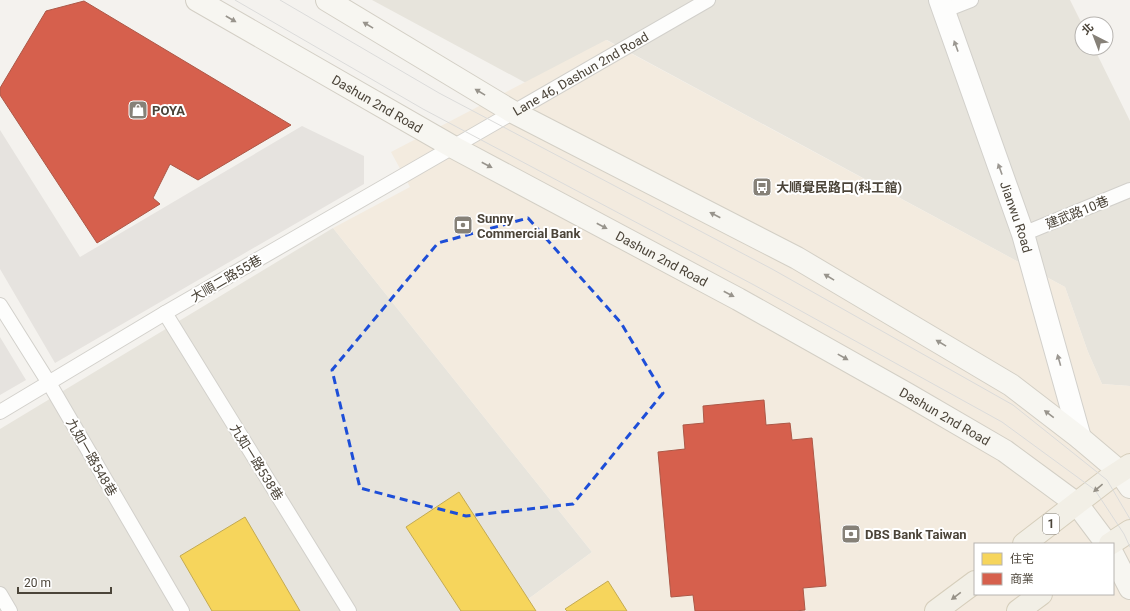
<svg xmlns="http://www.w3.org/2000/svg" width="1130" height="611" font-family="Roboto,'Noto Sans TC',sans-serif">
<rect width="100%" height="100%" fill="#f4f2ee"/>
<!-- residential -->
<path fill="#e7e4dc" d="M372 0H1070L1082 24V48H1094L1130 121V386L1102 384 1088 352 1065 287 607 40 526 83Z
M333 228 592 552 512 611H0V429Z"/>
<!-- commercial -->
<path fill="#f3ebdf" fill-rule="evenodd" d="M606 40 1065 287 1088 352 1102 384 1130 386V611H512L592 552 333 228 410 187 391 152ZM975 544H1113V594H975Z"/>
<!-- parking -->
<path fill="#e6e3df" d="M302 126 364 156V184L55 363 0 269V130L80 257Z
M0 337 26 380 0 395Z"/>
<!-- homes -->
<path fill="#f6d55c" stroke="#c3aa52" d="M459 492 536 611H461L406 527Z
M245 517 300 611H212L180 556Z
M608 581 627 611H567L565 609Z"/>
<!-- shops -->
<path fill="#d6604d" stroke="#ac5847" d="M84 1 291 125 198 180 170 164 153 198 160 204 97 243 0 95V88L46 11Z
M764 400 766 425 790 423 792 440 812 438 826 586 803 588 805 610 795 611H695L693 595 671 597 658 452 685 449 683 425 704 423 703 406Z"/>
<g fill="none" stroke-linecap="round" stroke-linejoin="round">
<!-- lane casing -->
<g stroke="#d2d0cb" stroke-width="16">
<g id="lane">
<path d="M943 11 971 0"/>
<path d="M1023 234 1130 190"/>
<path d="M0 305 49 383 182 611"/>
<path d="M165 313 349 611"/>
<path id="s1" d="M0 412 165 313 708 0"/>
<path d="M0 594 10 611"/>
</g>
</g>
<!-- street casing -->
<g stroke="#d2d0cb" stroke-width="24">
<g id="street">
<path id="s2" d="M940 0 1023 234 1080 438"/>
</g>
</g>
<!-- secondary casing -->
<g stroke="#d3cfc5" stroke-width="24">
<g id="secondary">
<path id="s3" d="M197 0 453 147 738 299 907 394 1005 451 1077 504 1107 544"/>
<path d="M327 0 513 112 797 258 1011 385 1080 438 1119 471 1130 487"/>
<path d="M1113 555 1130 588"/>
</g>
</g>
<!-- primary casing -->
<g stroke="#d6cebb" stroke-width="24">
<path id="primary" d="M1024 544 1107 480 1130 465
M1110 544 1130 531
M936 611 975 582
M1018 611 1041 594"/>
</g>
<!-- lane -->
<use href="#lane" stroke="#fdfdfc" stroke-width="14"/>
<!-- street -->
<use href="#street" stroke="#fdfdfc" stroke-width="22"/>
<!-- secondary -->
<use href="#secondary" stroke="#f7f6f1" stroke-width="22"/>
<!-- primary -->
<use href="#primary" stroke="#f2efe6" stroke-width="22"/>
<!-- tram -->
<path stroke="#dbdbda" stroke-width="1" d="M235 0 423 109 754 285 1002 422 1095 490 1124 534 1130 547
M280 0 439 93 772 269 1013 405 1107 480 1130 519"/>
</g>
<!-- one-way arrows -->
<defs><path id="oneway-solid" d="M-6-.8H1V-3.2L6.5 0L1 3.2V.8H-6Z"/></defs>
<g fill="#98948c">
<use href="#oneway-solid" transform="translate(231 19) rotate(30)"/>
<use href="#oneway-solid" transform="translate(368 25) rotate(-149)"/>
<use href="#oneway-solid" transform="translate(480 92) rotate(-149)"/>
<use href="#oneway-solid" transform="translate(487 165) rotate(28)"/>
<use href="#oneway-solid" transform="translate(715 215) rotate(-153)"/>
<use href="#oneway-solid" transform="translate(602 226) rotate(28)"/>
<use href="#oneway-solid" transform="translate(829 277) rotate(-149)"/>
<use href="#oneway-solid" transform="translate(729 294) rotate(28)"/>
<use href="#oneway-solid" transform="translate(941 343) rotate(-149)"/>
<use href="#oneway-solid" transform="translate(843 357) rotate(29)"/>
<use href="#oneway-solid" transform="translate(1049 414) rotate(-143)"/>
</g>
<g fill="#9b9791">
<use href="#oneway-solid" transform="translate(956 46) rotate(-110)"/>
<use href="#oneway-solid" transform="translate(1000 169) rotate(-110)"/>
<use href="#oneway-solid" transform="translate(1059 360) rotate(-106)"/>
</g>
<g fill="#969187">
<use href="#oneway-solid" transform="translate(1098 488) rotate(140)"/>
<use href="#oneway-solid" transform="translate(956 596) rotate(143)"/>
</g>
<!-- marked area -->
<path fill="none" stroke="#1d4ed8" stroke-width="3" stroke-dasharray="8 5" stroke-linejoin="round" d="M528 218 621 323 663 393 573 504 466 516 360 488 332 370 438 243Z"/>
<!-- icons -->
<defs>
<g id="shop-square" transform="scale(1)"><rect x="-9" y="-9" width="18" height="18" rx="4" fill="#868178" stroke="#fff"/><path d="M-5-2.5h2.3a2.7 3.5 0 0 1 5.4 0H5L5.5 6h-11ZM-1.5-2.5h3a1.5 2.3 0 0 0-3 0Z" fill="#fff"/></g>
<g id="bus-square" transform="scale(1)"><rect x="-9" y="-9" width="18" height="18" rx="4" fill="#868178" stroke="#fff"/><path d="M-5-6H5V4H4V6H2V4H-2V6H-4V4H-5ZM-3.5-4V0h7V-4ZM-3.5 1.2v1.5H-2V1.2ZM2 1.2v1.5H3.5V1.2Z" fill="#fff"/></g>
<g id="bank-square" transform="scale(1)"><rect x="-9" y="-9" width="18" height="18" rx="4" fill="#868178" stroke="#fff"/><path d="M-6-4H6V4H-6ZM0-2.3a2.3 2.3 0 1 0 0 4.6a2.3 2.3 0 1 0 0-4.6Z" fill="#fff"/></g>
</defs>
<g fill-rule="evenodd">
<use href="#shop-square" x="138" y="110"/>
<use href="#bus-square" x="762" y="187"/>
<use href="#bank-square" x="463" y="225"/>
<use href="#bank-square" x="851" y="534"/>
</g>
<g text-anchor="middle" stroke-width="4" stroke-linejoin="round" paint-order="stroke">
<!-- shield labels -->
<rect fill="#fff" stroke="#817c74" stroke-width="1" x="1043" y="514" width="16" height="20" rx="3"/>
<g font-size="12" font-weight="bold" fill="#4b4439">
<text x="1051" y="528">1</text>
</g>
<!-- street labels -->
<g font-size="13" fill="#4b4439" stroke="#fff">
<text dy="5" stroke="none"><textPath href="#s1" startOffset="672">Lane 46, Dashun 2nd Road</textPath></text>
<text dy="5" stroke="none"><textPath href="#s3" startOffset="208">Dashun 2nd Road</textPath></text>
<text transform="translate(1077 212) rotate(-22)" y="5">建武路10巷</text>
<text dy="5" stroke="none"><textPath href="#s2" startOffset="230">Jianwu Road</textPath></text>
<text dy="5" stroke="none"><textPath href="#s3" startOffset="532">Dashun 2nd Road</textPath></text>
<text transform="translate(226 278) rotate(-30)" y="5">大順二路55巷</text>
<text dy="5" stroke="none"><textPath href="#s3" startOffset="856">Dashun 2nd Road</textPath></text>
<text transform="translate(92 457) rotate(60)" y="5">九如一路548巷</text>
<text transform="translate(257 462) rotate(58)" y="5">九如一路538巷</text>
</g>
<!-- poi labels -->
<g font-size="13" font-weight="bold" fill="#4b4439" stroke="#fff" text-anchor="start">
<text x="152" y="115">POYA</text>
<text x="776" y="192">大順覺民路口(科工館)</text>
<text x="477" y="223">Sunny<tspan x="477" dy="15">Commercial Bank</tspan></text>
<text x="865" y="539">DBS Bank Taiwan</text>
</g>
</g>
<!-- legend -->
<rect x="974" y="543" width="140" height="52" fill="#ffffff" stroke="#b7b4b0"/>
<rect x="982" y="553" width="20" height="12" fill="#f6d55c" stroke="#b7b4b0"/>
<text x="1010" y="563" font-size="12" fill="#4b4439">住宅</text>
<rect x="982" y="573" width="20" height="12" fill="#d6604d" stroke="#b7b4b0"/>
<text x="1010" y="583" font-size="12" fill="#4b4439">商業</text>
<!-- north arrow -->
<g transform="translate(1094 36) rotate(318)"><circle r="19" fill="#ffffff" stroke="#b7b4b0"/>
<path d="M0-3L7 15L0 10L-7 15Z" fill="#868178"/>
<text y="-6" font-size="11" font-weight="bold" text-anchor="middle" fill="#4b4439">北</text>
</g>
<!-- scale -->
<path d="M18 587v6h93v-6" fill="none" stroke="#4b4439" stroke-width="2"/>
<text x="24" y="587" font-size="12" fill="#4b4439" stroke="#ffffff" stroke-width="3" paint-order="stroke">20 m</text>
</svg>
